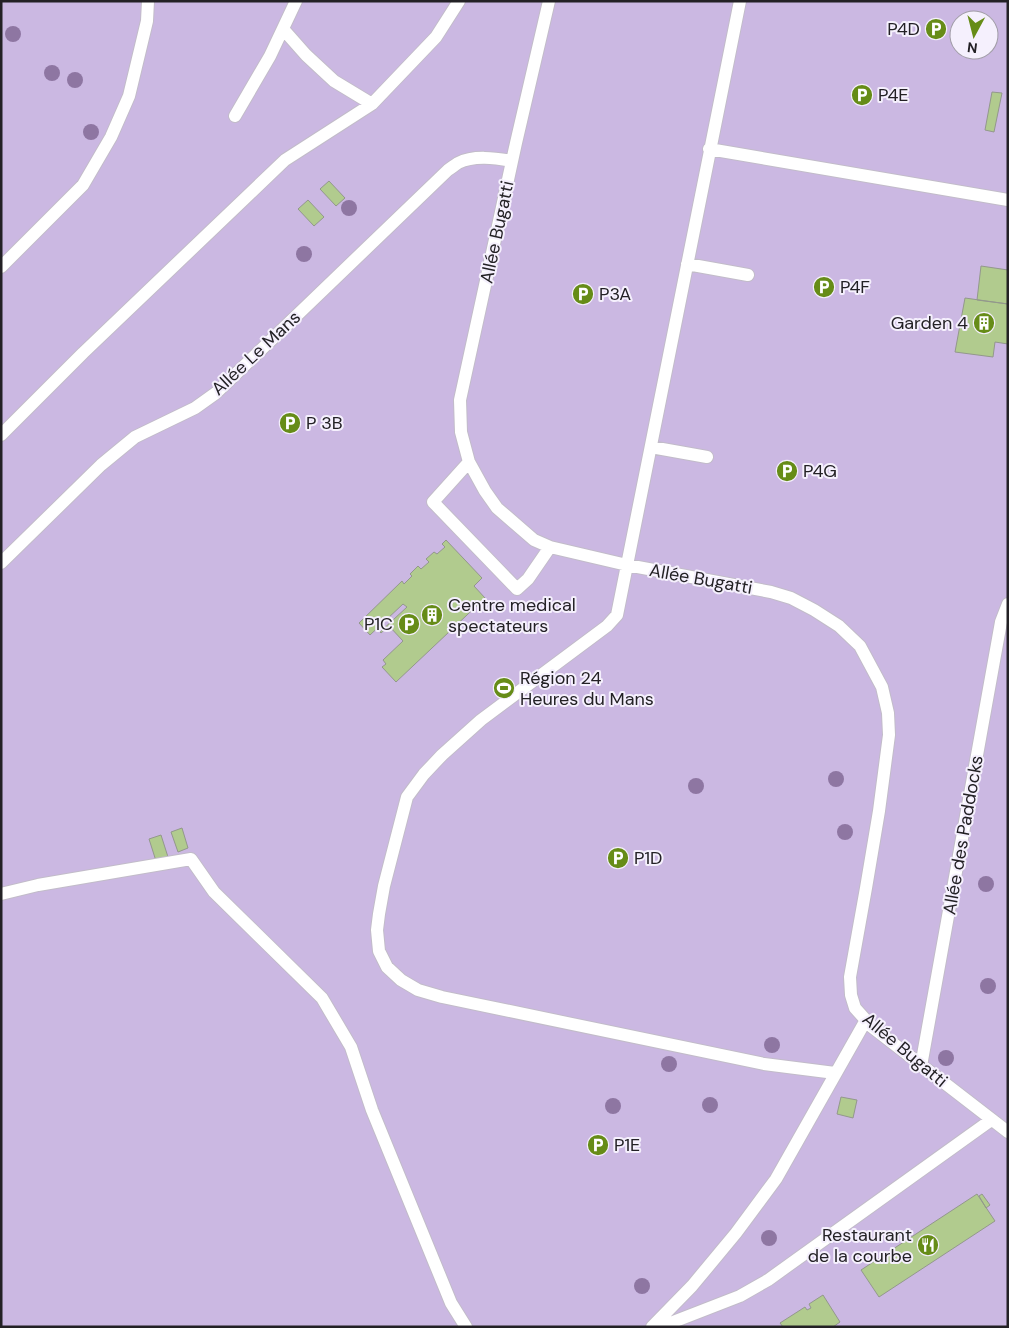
<svg xmlns="http://www.w3.org/2000/svg" width="1009" height="1328" font-family="'DM Sans',sans-serif">
<rect width="100%" height="100%" fill="#f5f0fd"/>
<!-- pitch -->
<path fill="#cbb8e2" fill-rule="evenodd" d="M1 1H1008V1327H1ZM959 20H989V50H959Z"/>
<!-- building -->
<path fill="#b1cb8e" stroke="#93988c" d="M992 92 1002 93 994 132 985 130Z
M329 181 345 198 336 206 320 189Z
M308 200 324 217 314 226 298 209Z
M981 266 1008 270V304L977 300Z
M965 298 1008 304V344L995 342 993 357 955 352Z
M446 540 482 578 474 586 485 598 396 682 382 667 386 664 383 660 403 641 389 626 381 633 380 632 407 607 403 604 370 635 359 623 402 581 404 584 412 576 410 574 418 566 421 569 429 562 426 559 434 552 437 554 445 547 442 544Z
M182 828 188 848 178 852 171 832Z
M161 835 168 857 156 861 149 839Z
M841 1097 857 1100 853 1118 837 1114Z
M977 1194 995 1221 879 1297 861 1270Z
M982 1194 990 1205 986 1208 979 1196Z
M823 1295 840 1322 833 1327H783L780 1323 805 1307 807 1310 811 1308 809 1304Z"/>
<g fill="none" stroke-linecap="round" stroke-linejoin="round">
<!-- service casing -->
<g stroke="#c2bcc9" stroke-width="14">
<path id="service" d="M549 1 516 143 460 400 461 432 469 462 485 491 497 508 534 540 550 547 627 565 771 592 791 598 814 610 839 626 860 646 882 687 888 713 889 735 879 811 866 888 850 977 851 995 855 1008 872 1027 1008 1132
M740 1 617 615 607 626 481 720 442 755 424 774 407 797 384 886 379 914 377 930 379 951 387 967 401 980 418 990 442 997 764 1064 835 1073
M283 29 306 55 334 81 372 104
M235 116 270 56 296 1
M709 149 1008 200
M687 264 748 275
M1 267 83 185 111 137 129 96 147 21 148 1
M1 435 83 353 285 160 372 104 436 37 459 1
M651 447 707 457
M469 462 433 502 517 589 528 579 550 547
M1 563 101 465 135 437 195 408 216 393 448 170C451 168 455 165 458 163 474 155 495 158 512 161
M1 894 38 885 191 859 214 892 322 998 351 1047 372 1110 451 1303 466 1327
M921 1066 1001 622 1008 604
M652 1327 692 1286 736 1233 776 1179 866 1020
M660 1327 740 1296 768 1280 991 1120"/>
</g>
<!-- service -->
<use href="#service" stroke="#fff" stroke-width="12"/>
</g>
<!-- trees -->
<g fill="#8e76a2">
<circle cx="13" cy="34" r="8"/>
<circle cx="52" cy="73" r="8"/>
<circle cx="75" cy="80" r="8"/>
<circle cx="91" cy="132" r="8"/>
<circle cx="349" cy="208" r="8"/>
<circle cx="304" cy="254" r="8"/>
<circle cx="836" cy="779" r="8"/>
<circle cx="696" cy="786" r="8"/>
<circle cx="845" cy="832" r="8"/>
<circle cx="986" cy="884" r="8"/>
<circle cx="988" cy="986" r="8"/>
<circle cx="772" cy="1045" r="8"/>
<circle cx="946" cy="1058" r="8"/>
<circle cx="669" cy="1064" r="8"/>
<circle cx="710" cy="1105" r="8"/>
<circle cx="613" cy="1106" r="8"/>
<circle cx="769" cy="1238" r="8"/>
<circle cx="642" cy="1286" r="8"/>
</g>
<!-- icons -->
<defs>
<g id="parking-disc" transform="scale(1.125)"><circle r="9.5" fill="#668c17" stroke="#f5f0fd"/><path d="M-3.5-5.5H1a3.5 3.5 0 0 1 0 7H-1V5.5H-3.5ZM-1-3.4V-.6H.8a1.4 1.4 0 0 0 0-2.8Z" fill="#fff"/></g>
<g id="building-disc" transform="scale(1.125)"><circle r="9.5" fill="#668c17" stroke="#f5f0fd"/><path d="M-4-6H4V6H1V3H-1V6H-4ZM-2.5-4.3h1.7v1.8h-1.7ZM.8-4.3h1.7v1.8H.8ZM-2.5-1h1.7V.8h-1.7ZM.8-1h1.7V.8H.8Z" fill="#fff"/></g>
<g id="stadium-disc" transform="scale(1.125)"><circle r="9.5" fill="#668c17" stroke="#f5f0fd"/><path d="M0-5a6.5 5 0 1 0 0 10a6.5 5 0 1 0 0-10ZM-3.5-1.8h7v3.6h-7Z" fill="#fff"/></g>
<g id="restaurant-disc" transform="scale(1.125)"><circle r="9.5" fill="#668c17" stroke="#f5f0fd"/><path d="M-5-6h1v4h1v-4h1v4h1v-4h1v5L-1.5 .5V6h-2V.5L-5-1ZM5-6V6H3V1.5H1.5Q1.5-4 5-6Z" fill="#fff"/></g>
</defs>
<g fill-rule="evenodd">
<use href="#parking-disc" x="936" y="29"/>
<use href="#parking-disc" x="862" y="95"/>
<use href="#parking-disc" x="824" y="287"/>
<use href="#parking-disc" x="583" y="294"/>
<use href="#building-disc" x="984" y="323"/>
<use href="#parking-disc" x="290" y="423"/>
<use href="#parking-disc" x="787" y="471"/>
<use href="#building-disc" x="432" y="615"/>
<use href="#parking-disc" x="409" y="624"/>
<use href="#stadium-disc" x="504" y="688"/>
<use href="#parking-disc" x="618" y="858"/>
<use href="#parking-disc" x="598" y="1145"/>
<use href="#restaurant-disc" x="928" y="1245"/>
</g>
<g text-anchor="middle" stroke-width="4" stroke-linejoin="round" paint-order="stroke">
<!-- poi labels -->
<g font-size="18" fill="#232125" stroke="#f5f0fd" text-anchor="start">
<text x="920" y="35" text-anchor="end">P4D</text>
<text x="878" y="101">P4E</text>
<text x="840" y="293">P4F</text>
<text x="599" y="300">P3A</text>
<text x="968" y="329" text-anchor="end">Garden 4</text>
<text x="306" y="429">P 3B</text>
<text x="803" y="477">P4G</text>
<text x="448" y="611">Centre medical<tspan x="448" dy="21">spectateurs</tspan></text>
<text x="393" y="630" text-anchor="end">P1C</text>
<text x="520" y="684">Région 24<tspan x="520" dy="21">Heures du Mans</tspan></text>
<text x="634" y="864">P1D</text>
<text x="614" y="1151">P1E</text>
<text x="912" y="1241" text-anchor="end">Restaurant<tspan x="912" dy="21">de la courbe</tspan></text>
</g>
<!-- street labels -->
<g font-size="18" fill="#232125" stroke="#f5f0fd">
<text transform="translate(497 232) rotate(-78)" y="6">Allée Bugatti</text>
<text transform="translate(256 353) rotate(-43)" y="6">Allée Le Mans</text>
<text transform="translate(701 579) rotate(10)" y="6">Allée Bugatti</text>
<text transform="translate(963 835) rotate(-80)" y="6">Allée des Paddocks</text>
<text transform="translate(905 1050) rotate(40)" y="6">Allée Bugatti</text>
</g>
</g>
<!-- border -->
<rect width="1009" height="1328" fill="none" stroke="#232125" stroke-width="5"/>
<!-- north arrow -->
<g transform="translate(974 35) rotate(187)"><circle r="24" fill="#f5f0fd" stroke="#a19da7"/>
<path d="M0-4L9 19L0 12L-9 19Z" fill="#668c17"/>
<text y="-8" font-size="14" font-weight="bold" text-anchor="middle" fill="#232125">N</text>
</g>
</svg>
